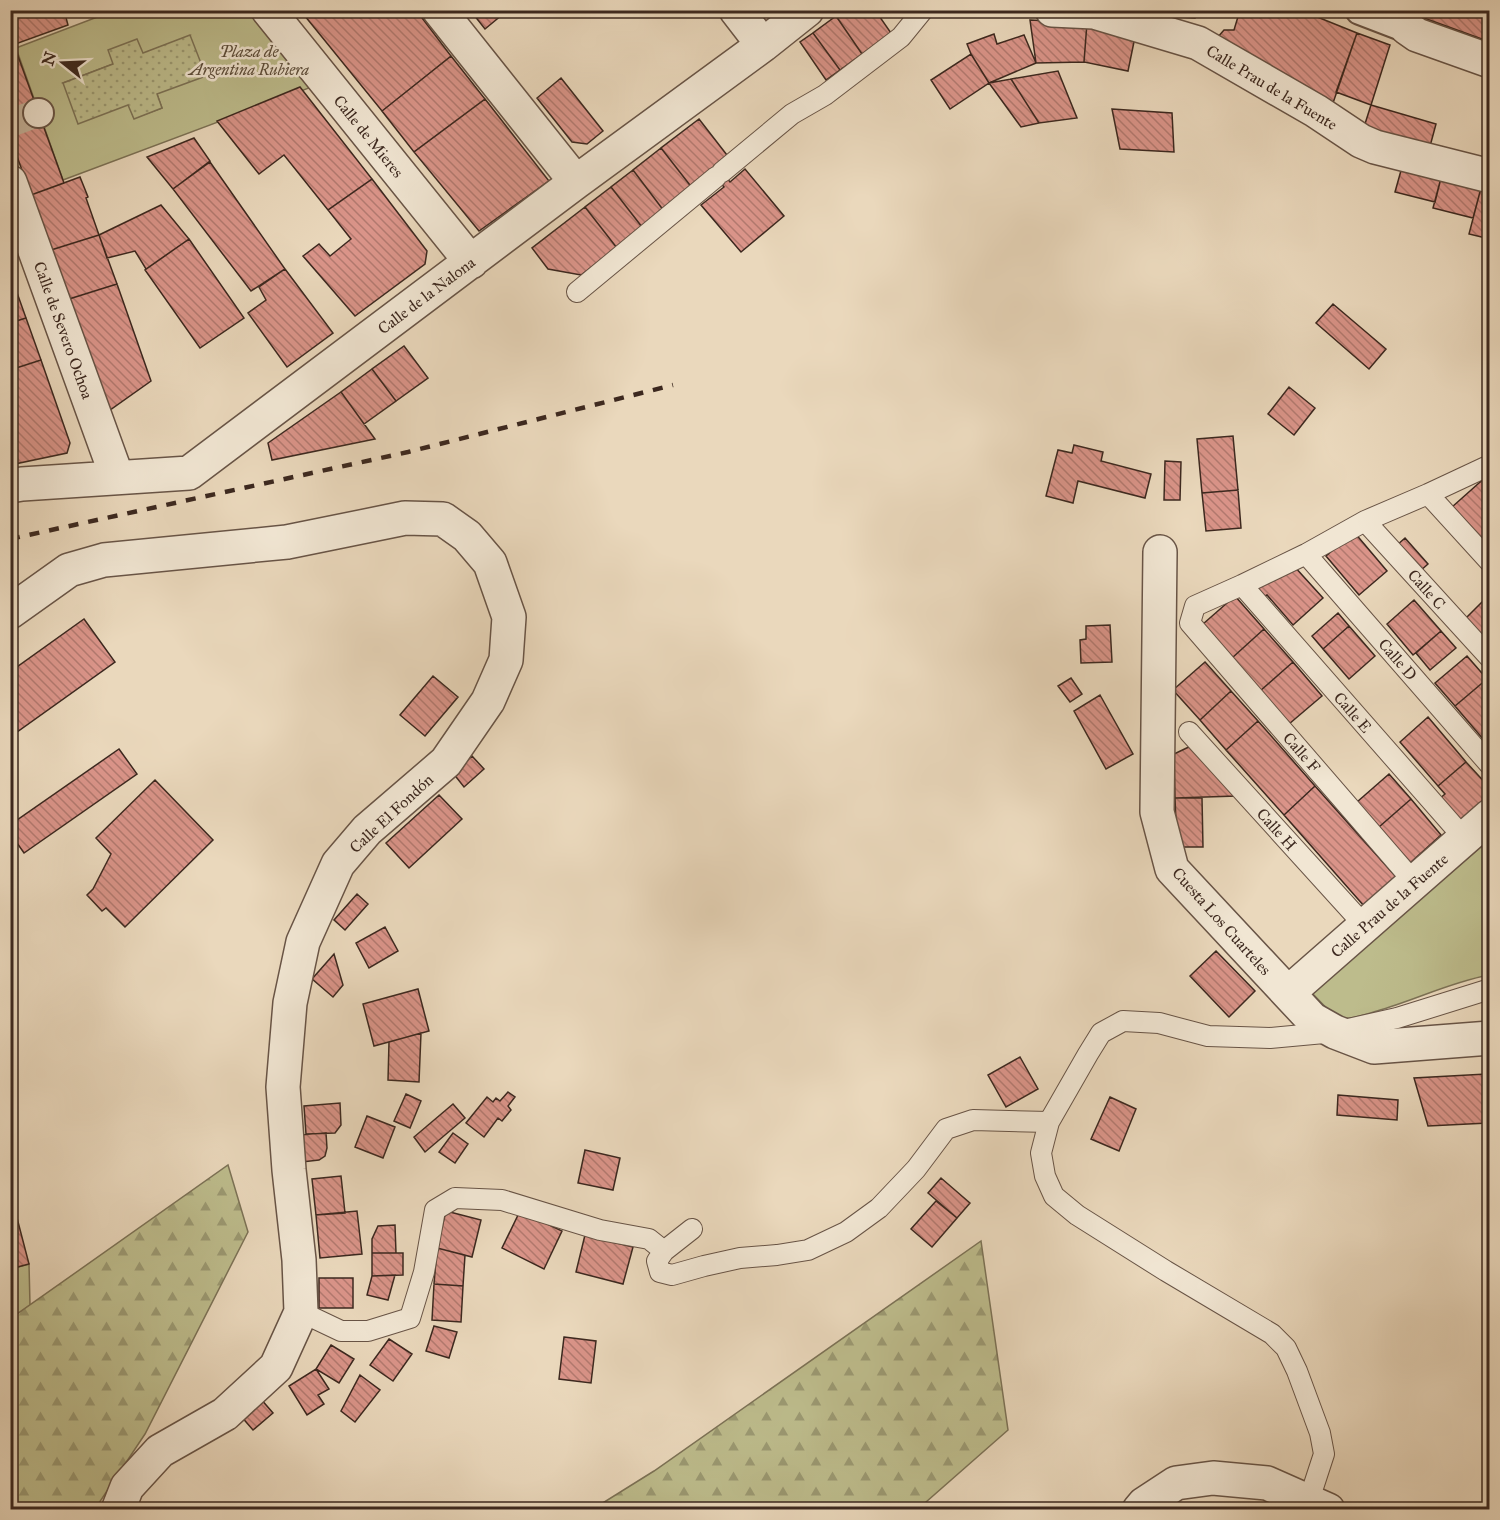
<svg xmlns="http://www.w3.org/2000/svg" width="1500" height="1520" font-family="'IM FELL Great Primer',serif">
<defs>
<pattern id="forest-firs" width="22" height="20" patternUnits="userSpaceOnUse" patternTransform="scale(1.5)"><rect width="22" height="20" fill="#bdbc8c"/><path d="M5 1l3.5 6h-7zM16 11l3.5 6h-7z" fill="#9b9972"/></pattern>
<pattern id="park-dots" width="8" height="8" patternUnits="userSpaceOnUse" patternTransform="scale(1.5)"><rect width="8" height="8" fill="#bdbc8c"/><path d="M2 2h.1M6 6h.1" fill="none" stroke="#9b9972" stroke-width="1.8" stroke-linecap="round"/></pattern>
<pattern id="building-back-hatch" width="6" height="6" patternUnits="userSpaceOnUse" patternTransform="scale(1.5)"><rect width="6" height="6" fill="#da9489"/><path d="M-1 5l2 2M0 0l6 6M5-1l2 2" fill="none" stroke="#b2796f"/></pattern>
</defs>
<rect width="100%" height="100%" fill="#ead8bc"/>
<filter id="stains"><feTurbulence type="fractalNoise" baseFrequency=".00333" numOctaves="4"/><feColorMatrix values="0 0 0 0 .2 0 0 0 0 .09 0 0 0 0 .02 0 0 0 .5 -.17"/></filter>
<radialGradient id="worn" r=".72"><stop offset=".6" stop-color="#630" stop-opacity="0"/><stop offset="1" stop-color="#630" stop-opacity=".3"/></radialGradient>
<!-- green -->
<path fill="#bdbc8c" stroke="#7c7256" stroke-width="1.5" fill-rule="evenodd" d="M113 11H268L325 82 63 180 16 48ZM190 36 157 94 162 108 134 118 129 105 63 83 113 64 136 40 142 54Z
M1489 840V975C1451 982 1415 1000 1377 1011 1363 1015 1350 1020 1336 1018L1311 992Z
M29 1264 30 1305 11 1319V1269Z"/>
<!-- forest -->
<path fill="url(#forest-firs)" stroke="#7c7256" stroke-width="1.5" d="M228 1165 248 1232 145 1434 95 1509H11L10 1319Z
M981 1241 1008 1430 918 1509H593L654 1471Z"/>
<!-- park -->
<path fill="url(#park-dots)" stroke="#7c7256" stroke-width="1.5" d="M190 35 206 76 157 94 162 108 134 119 128 105 78 124 63 83 113 64 108 50 137 39 143 53Z"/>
<!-- building -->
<path fill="url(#building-back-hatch)" stroke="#3c281f" stroke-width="1.5" d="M10 10H64L68 25 10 46Z
M300 10H416L451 56 382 111Z
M470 10H508L485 29Z
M844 10H875L891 33 862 54 836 16Z
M1162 10H1196L1195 18 1161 16Z
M1240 10H1300L1357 33 1332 106 1217 38 1224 30H1234Z
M1420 10H1490V42L1413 14Z
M836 16 862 54 840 70 813 33Z
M1030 20 1087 23 1084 62 1036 63Z
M1087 23 1136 32 1128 71 1084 62Z
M813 33 840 70 826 80 800 42Z
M1357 33 1390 45 1371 105 1336 92Z
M994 34 997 44 1024 35 1036 63 989 83 971 54 967 44Z
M14 45 64 183 31 195 10 137V46Z
M971 54 989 83 950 109 931 80Z
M451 56 485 99 414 152 382 111Z
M1058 71 1077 118 1039 123 1011 79Z
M561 78 603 131 587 144 572 142 537 98Z
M1011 79 1039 123 1021 127 989 83Z
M300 87 372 179 328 210 284 155 259 174 217 121Z
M485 99 549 181 479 231 414 152Z
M1371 105 1436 124 1429 150 1364 127Z
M1112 109 1172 113 1174 152 1120 149Z
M699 119 730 159 693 189 661 148Z
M194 138 210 161 173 189 147 157Z
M661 148 693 189 664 211 633 170Z
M210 162 285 269 251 291 173 189Z
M1402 167 1441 178 1435 202 1395 192Z
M719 168 730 182 745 169 784 216 741 252 701 205 724 187 712 173Z
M633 170 664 211 642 227 611 187Z
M80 177 88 197 86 198 99 235 51 250 31 195Z
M1441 178 1481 188 1473 218 1433 208Z
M372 179 427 251 425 264 355 316 303 256 319 244 330 256 351 239 328 210Z
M611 187 642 227 617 248 585 207Z
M1481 188 1490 190V239L1469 234Z
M161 205 189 239 146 269 135 251 107 258 99 235Z
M585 207 617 248 581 275 548 269 532 248Z
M99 235 117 284 69 299 51 250Z
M189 239 244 318 200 348 145 270Z
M285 269 333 333 287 367 248 313 266 300 259 287Z
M10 273 26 318 10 323Z
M117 284 151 381 110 410 69 299Z
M1333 304 1386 349 1369 369 1316 323Z
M26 318 41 360 10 370V323Z
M404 346 428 378 396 401 372 369Z
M41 360 70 443 67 453 10 465V424L13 423 10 416V370Z
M372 369 396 401 364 424 341 392Z
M1289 387 1315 408 1294 435 1268 414Z
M341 392 375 439 272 460 268 443Z
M1233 436 1238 490 1202 493 1197 439Z
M1074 445 1103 452 1101 461 1151 474 1145 498 1078 481 1073 503 1046 496 1058 450 1072 453Z
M1165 461 1181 462 1180 500H1164Z
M1488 475 1490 477V538L1483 543 1452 507Z
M1238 490 1241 528 1206 531 1202 493Z
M1354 532 1387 571 1359 595 1326 556Z
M1405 538 1428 564 1419 572 1396 546Z
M1293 565 1323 598 1293 625 1267 595 1263 597 1257 586Z
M1490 594 1489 648 1463 621Z
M1235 596 1264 629 1232 658 1203 624Z
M1414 600 1441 631 1413 655 1387 624Z
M1338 613 1349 626 1323 649 1312 636Z
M84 619 115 662 10 737V672Z
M1110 625 1112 662 1081 663 1080 640 1086 639V626Z
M1349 626 1375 656 1349 679 1323 649Z
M1264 629 1293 662 1260 691 1232 658Z
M1441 631 1456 648 1430 670 1416 653Z
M1467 656 1487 679 1455 706 1435 683Z
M1205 662 1231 691 1200 720 1173 690Z
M1293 662 1322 696 1289 724 1260 691Z
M433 676 458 697 425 736 400 715Z
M1071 678 1082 694 1070 702 1058 686Z
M1487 679 1490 682V733L1483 739 1455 706Z
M1231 691 1258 721 1226 750 1200 720Z
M1100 695 1133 754 1106 769 1074 711Z
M1428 717 1466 762 1438 786 1400 742Z
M1258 721 1315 786 1284 815 1226 750Z
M1490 733V754L1482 745 1486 742 1483 739Z
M1193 745 1236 796 1175 798 1174 754Z
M119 749 137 774 24 853 10 833V825Z
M472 756 484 769 464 787 453 773Z
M1466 762 1490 788V799L1461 824 1439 799 1445 794 1438 786Z
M1389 774 1411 799 1379 827 1357 802Z
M155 780 213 840 125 927 106 908 102 911 87 895 93 889 111 854 96 838Z
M1315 786 1397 878 1364 906 1284 815Z
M439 795 462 819 409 868 386 843Z
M1175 798H1202L1203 847H1177Z
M1411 799 1441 835 1410 863 1379 827Z
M357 894 368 904 345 930 334 920Z
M385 927 398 951 369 968 356 943Z
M1216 951 1255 991 1229 1017 1190 976Z
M334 954 343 985 333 997 312 979Z
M418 989 429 1031 374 1046 363 1004Z
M421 1033 419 1082 388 1080 389 1042Z
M1020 1057 1038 1089 1006 1107 988 1075Z
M1486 1074 1488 1123 1428 1126 1414 1078Z
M508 1092 515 1097 508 1106 511 1110 502 1121 498 1118 484 1137 466 1123 487 1097 493 1102 496 1098 500 1101Z
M406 1094 421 1101 410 1128 394 1121Z
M1338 1095 1398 1100 1397 1120 1337 1115Z
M1110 1097 1136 1109 1119 1151 1091 1139Z
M340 1103 341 1125 335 1133 306 1134 304 1106Z
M453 1104 465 1118 425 1152 414 1137Z
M367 1116 395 1127 383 1158 355 1147Z
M326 1133 327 1148 325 1156 319 1160 302 1162 299 1135Z
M453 1133 468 1144 455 1163 439 1152Z
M585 1150 620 1158 613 1190 578 1183Z
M341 1176 345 1213 316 1215 312 1179Z
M941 1178 970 1203 957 1218 928 1193Z
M936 1201 957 1218 932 1247 911 1229Z
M357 1211 362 1254 320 1258 316 1215Z
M446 1211 481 1220 472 1257 437 1248Z
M520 1211 562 1231 544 1269 502 1248Z
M17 1218 29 1264 10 1269V1219Z
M395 1225 396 1253H372V1239L378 1226Z
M585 1235 633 1247 623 1284 576 1272Z
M437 1248 465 1255 463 1286 434 1284Z
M372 1253H403V1275L372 1276Z
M395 1275 388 1300 367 1295 372 1276Z
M319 1278H353V1308H319Z
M434 1284 463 1286 461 1322 432 1320Z
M434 1326 457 1332 449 1358 426 1351Z
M564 1337 596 1341 591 1383 559 1379Z
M389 1339 412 1354 393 1381 370 1365Z
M331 1345 354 1359 339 1383 316 1369Z
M316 1369 329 1389 318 1395 324 1404 307 1415 289 1386Z
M360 1375 380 1390 355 1422 341 1411Z
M260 1398 273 1413 253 1430 240 1415Z"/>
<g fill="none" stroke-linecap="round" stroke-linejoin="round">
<!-- pedestrian-tunnel -->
<path stroke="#c7b59d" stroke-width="28" stroke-dasharray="28 14" stroke-linecap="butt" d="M10 123 38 113"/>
<!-- service casing -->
<g stroke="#685446" stroke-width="22">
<path id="service" d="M722 172 792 114 825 95 901 37 923 10
M577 292 716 177
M1428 494 1490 562
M1365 521 1490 658
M1306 554 1490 765
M1242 585 1464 838
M1189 732 1365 926
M1414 882 1190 623 1195 606 1242 585 1306 554 1365 521 1428 494 1490 465
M692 1229 664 1251 657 1261 660 1272 672 1275 704 1266 740 1258 777 1255 808 1250 846 1232 879 1208 916 1169 946 1129 973 1120 1049 1122
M301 1312 341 1331H368L410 1318 424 1272 435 1210 455 1198 502 1200 600 1230 649 1239 664 1251
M1309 1500 1324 1454 1320 1433 1297 1371 1286 1348 1272 1334 1166 1271 1077 1215 1054 1196 1045 1176 1041 1153 1049 1122 1088 1054 1101 1033 1123 1021 1159 1023 1208 1036 1270 1038 1335 1032 1397 1018 1490 989"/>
</g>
<!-- pedestrian casing -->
<g stroke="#685446" stroke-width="32">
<path id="pedestrian" d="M1360 10 1407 28
M38 113H39"/>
</g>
<!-- minor casing -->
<g stroke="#685446" stroke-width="36">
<path id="minor" d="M268 10 471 262
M439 10 576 182
M736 10 763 45
M1052 10 1094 12 1198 43 1316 111 1361 141 1375 147 1490 176
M1398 10 1407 28 1417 35 1490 61
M10 182 117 477
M10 486 22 484 189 473 576 182 763 45 807 10
M1160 552 1157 812 1172 869 1312 1019 1335 1032 1374 1047 1490 1038
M10 612 69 570 104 560 287 542 405 518 443 519 467 536 490 563 509 617 506 660 488 701 446 762 367 830 338 864 303 942 290 1003 283 1087 289 1170 299 1260 301 1312 276 1367 225 1414 160 1451 127 1487 118 1510
M1288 993 1490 816
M1139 1510 1144 1504 1176 1483 1213 1478 1267 1483 1328 1510"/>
</g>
<!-- service -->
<use href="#service" stroke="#f1e6d3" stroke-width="20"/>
<!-- pedestrian -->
<use href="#pedestrian" stroke="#f1e6d3" stroke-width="28"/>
<!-- minor -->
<use href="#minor" stroke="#f1e6d3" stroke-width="33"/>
<!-- rail -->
<path stroke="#3c281f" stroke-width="4.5" stroke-dasharray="10 10" stroke-linecap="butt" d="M10 539 408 452 673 385"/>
</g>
<g text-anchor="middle" stroke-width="5" stroke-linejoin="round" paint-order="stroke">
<!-- park labels -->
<g font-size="16" font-style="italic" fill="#5c4d3a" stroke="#f1e6d3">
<text x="249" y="57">Plaza de<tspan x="249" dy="18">Argentina Rubiera</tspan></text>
</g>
<!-- street labels -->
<g font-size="16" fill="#3c281f" stroke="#f1e6d3">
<text transform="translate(1272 87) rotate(31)" y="6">Calle Prau de la Fuente</text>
<text transform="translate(369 136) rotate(51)" y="6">Calle de Mieres</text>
<text transform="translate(426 295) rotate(-37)" y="6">Calle de la Nalona</text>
<text transform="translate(64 330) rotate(70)" y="6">Calle de Severo Ochoa</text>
<text transform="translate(1427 589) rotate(48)" y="6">Calle C</text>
<text transform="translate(1398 659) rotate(49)" y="6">Calle D</text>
<text transform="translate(1353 712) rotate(49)" y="6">Calle E</text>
<text transform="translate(1302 752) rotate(49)" y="6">Calle F</text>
<text transform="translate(391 813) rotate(-43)" y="6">Calle El Fondón</text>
<text transform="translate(1277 829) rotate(48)" y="6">Calle H</text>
<text transform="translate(1389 905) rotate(-41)" y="6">Calle Prau de la Fuente</text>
<text transform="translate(1222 921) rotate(48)" y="6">Cuesta Los Cuarteles</text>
</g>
</g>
<!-- margin -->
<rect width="1500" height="1520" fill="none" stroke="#ead8bc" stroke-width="36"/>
<rect x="12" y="12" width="1476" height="1496" fill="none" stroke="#3c281f" stroke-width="3"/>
<rect x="18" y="18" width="1464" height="1484" fill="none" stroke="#3c281f" stroke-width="1.5"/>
<!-- north arrow -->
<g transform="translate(63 63) rotate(288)" stroke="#f1e6d3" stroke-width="4.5" paint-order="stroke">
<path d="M0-4.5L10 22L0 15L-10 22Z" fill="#3c281f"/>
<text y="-9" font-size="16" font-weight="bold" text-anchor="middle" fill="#3c281f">N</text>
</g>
<rect width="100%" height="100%" filter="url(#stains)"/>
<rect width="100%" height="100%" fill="url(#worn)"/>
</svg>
